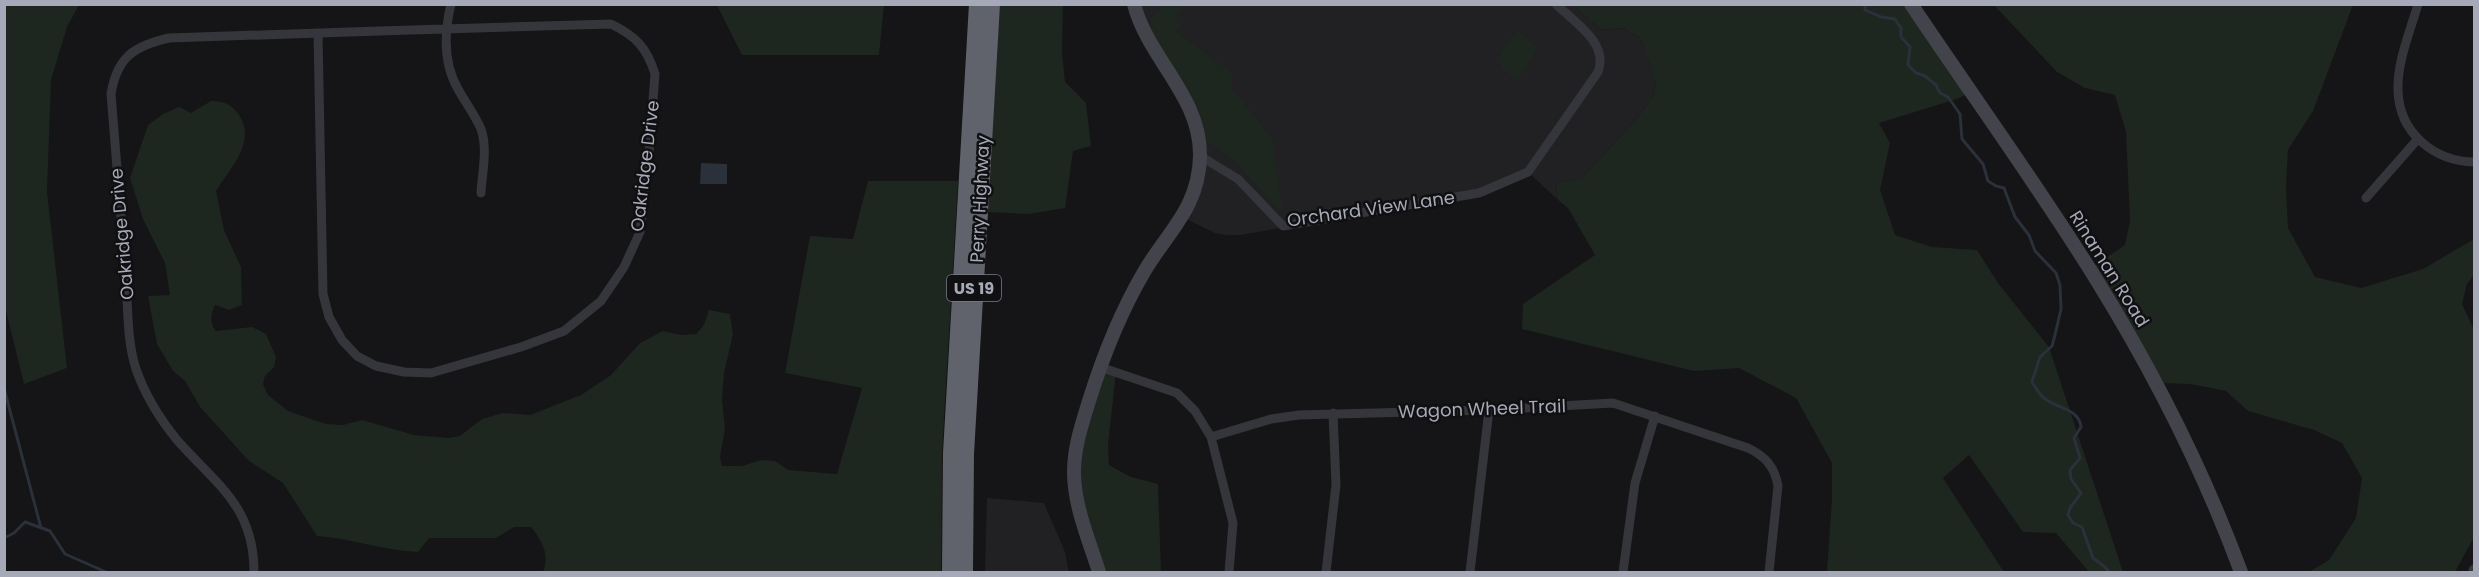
<svg xmlns="http://www.w3.org/2000/svg" width="2479" height="577" font-family="Poppins,sans-serif">
<rect width="100%" height="100%" fill="#151416"/>
<!-- built -->
<path fill="#212023" d="M1142 4 1573 5 1601 30 1624 28 1641 39 1656 81 1653 96 1637 118 1582 178 1556 183 1558 200 1528 172 1479 193 1240 235H1226L1215 233 1182 217 1199 140 1135 8Z
M987 498 1044 503 1065 552 1069 572H985Z"/>
<!-- green -->
<path fill="#1e2620" d="M4 5H79L67 27 51 80 47 192 67 368 24 384 4 303Z
M717 5H884L879 55H742Z
M998 5H1063L1062 51 1065 82 1086 103 1091 146 1073 151 1065 208 1029 214 986 212Z
M1163 5H1184L1175 20 1182 25 1176 32 1232 72V88L1272 138 1283 214 1232 159 1207 142 1198 107 1151 32V19Z
M1573 5H1911L1971 92 1957 99 1879 123 1890 143 1880 190 1895 235 1932 247 1977 250 1998 283 2049 347 2123 572H2089L2056 533 2023 532 1969 455 1943 478 2004 572H1827L1832 498V463L1796 398 1739 368 1694 371 1522 329 1523 304 1595 255 1568 208 1558 200 1556 183 1582 178 1637 118 1653 96 1656 82 1641 39 1624 28 1601 30Z
M1994 5H2353L2313 111 2288 150 2286 188 2288 228 2315 277 2361 288 2423 269 2474 239V275L2467 284 2462 304 2474 330V537L2455 572H2309L2329 560 2356 518 2362 478 2342 443 2314 430 2248 411 2226 391 2191 384 2156 383 2089 269 2125 245 2130 221 2126 132 2115 95 2085 88 2057 72Z
M1517 30 1538 48 1518 80 1503 70 1498 61 1506 43Z
M211 101C223 101 232 104 239 115 257 141 230 169 216 191L224 230 241 267 242 305 229 310 215 305C211 314 209 323 216 331L252 327 266 334 276 357 274 367 265 376 263 384 268 395 288 411 326 424 343 425 362 420 414 435 448 438 460 436 482 419 503 413 530 415 581 395 611 375 640 343 663 331 681 335 696 334 704 325 709 310 730 314 733 334 724 373 722 399 725 429 720 457 722 466H742L761 460 775 461 788 470 837 474 862 388 785 373 810 236 853 239 868 181H958L942 453 941 572H543C550 554 542 541 531 527H514L496 538H429L418 552C384 551 351 538 317 536L283 483 249 461 200 407 185 381 173 371 157 344 148 296 170 295 165 263 143 219 130 178 148 125 163 114 179 107 191 113Z
M1100 367 1116 372 1108 445 1109 465 1131 477 1158 484 1161 572H1099L1074 473Z"/>
<!-- water -->
<path fill="#2a313a" d="M701 163 727 164V184H700Z"/>
<g fill="none" stroke-linecap="round" stroke-linejoin="round">
<!-- stream -->
<path stroke="#2a313a" stroke-width="3" d="M1865 4V10L1881 17 1895 19 1901 28V37L1910 47 1908 65 1916 73 1925 76 1936 85 1940 93 1948 97 1960 114 1962 139 1983 164 1988 181 1996 186 2004 188 2015 217 2029 235 2035 251 2056 273 2060 285 2061 309 2055 335 2052 346 2040 357 2032 382C2036 388 2039 394 2044 398 2057 409 2079 408 2081 427L2074 438 2080 458 2070 470 2071 479 2081 493 2070 508 2068 515 2073 523 2082 527 2093 558 2105 567 2109 572
M4 388 41 528
M4 538 14 533 25 522 50 531 65 554 106 572"/>
<!-- street -->
<path stroke="#35363b" stroke-width="9" d="M451 4C444 33 443 63 458 89 465 102 475 115 481 129 488 149 482 173 481 193
M2418 4C2410 32 2397 62 2398 90 2399 133 2434 161 2474 162
M1200 156 1238 179 1283 226 1479 193 1528 172 1598 72C1609 43 1575 23 1556 4
M2366 198 2417 140
M1100 367 1177 393 1195 411 1211 437 1233 523 1229 572
M1211 437 1271 419 1299 415 1489 410 1613 403 1748 448C1765 456 1775 467 1778 486L1769 572
M2473 570 2474 569
M254 572C254 506 216 484 177 440 160 419 145 395 136 369 127 342 128 308 126 279 121 217 116 156 111 94 117 57 134 46 169 38 316 33 464 28 611 24 636 36 647 48 655 74L649 154 640 232 624 267 601 301 564 331 521 347 431 373 404 372 376 366 357 356 342 340 329 317 323 294 318 33
M1326 572 1336 485 1333 413
M1470 572 1489 410
M1623 572 1635 483 1655 416"/>
<!-- secondary -->
<path stroke="#43444b" stroke-width="14" d="M1911 4C1974 98 2040 188 2099 284 2155 375 2204 472 2241 572
M1099 572C1089 540 1074 506 1074 472 1074 447 1082 424 1089 401 1103 356 1120 313 1144 272 1168 231 1199 208 1200 156 1201 96 1148 59 1134 4"/>
<!-- highway -->
<path stroke="#61636c" stroke-width="18" d="M951 572 952 453 978 4
M964 572 965 454 991 4"/>
</g>
<g text-anchor="middle" stroke-width="5" stroke-linejoin="round" paint-order="stroke">
<!-- shield labels -->
<rect fill="#100f11" stroke="#797b85" stroke-width="1.5" x="947" y="275" width="54" height="26" rx="4.5"/>
<g font-size="16" font-weight="bold" fill="#a6a9b7">
<text x="974" y="294">US 19</text>
</g>
<!-- street labels -->
<g font-size="18" fill="#a6a9b7" stroke="#100f11">
<text transform="translate(645 166) rotate(-83)" y="6">Oakridge Drive</text>
<text transform="translate(980 199) rotate(-87)" y="6">Perry Highway</text>
<text transform="translate(1371 209) rotate(-8)" y="6">Orchard View Lane</text>
<text transform="translate(122 234) rotate(-95)" y="6">Oakridge Drive</text>
<text transform="translate(2109 269) rotate(58)" y="6">Rinaman Road</text>
<text transform="translate(1482 409) rotate(-2)" y="6">Wagon Wheel Trail</text>
</g>
</g>
<!-- border -->
<rect width="2479" height="577" fill="none" stroke="#a6a9b7" stroke-width="12"/>
</svg>
